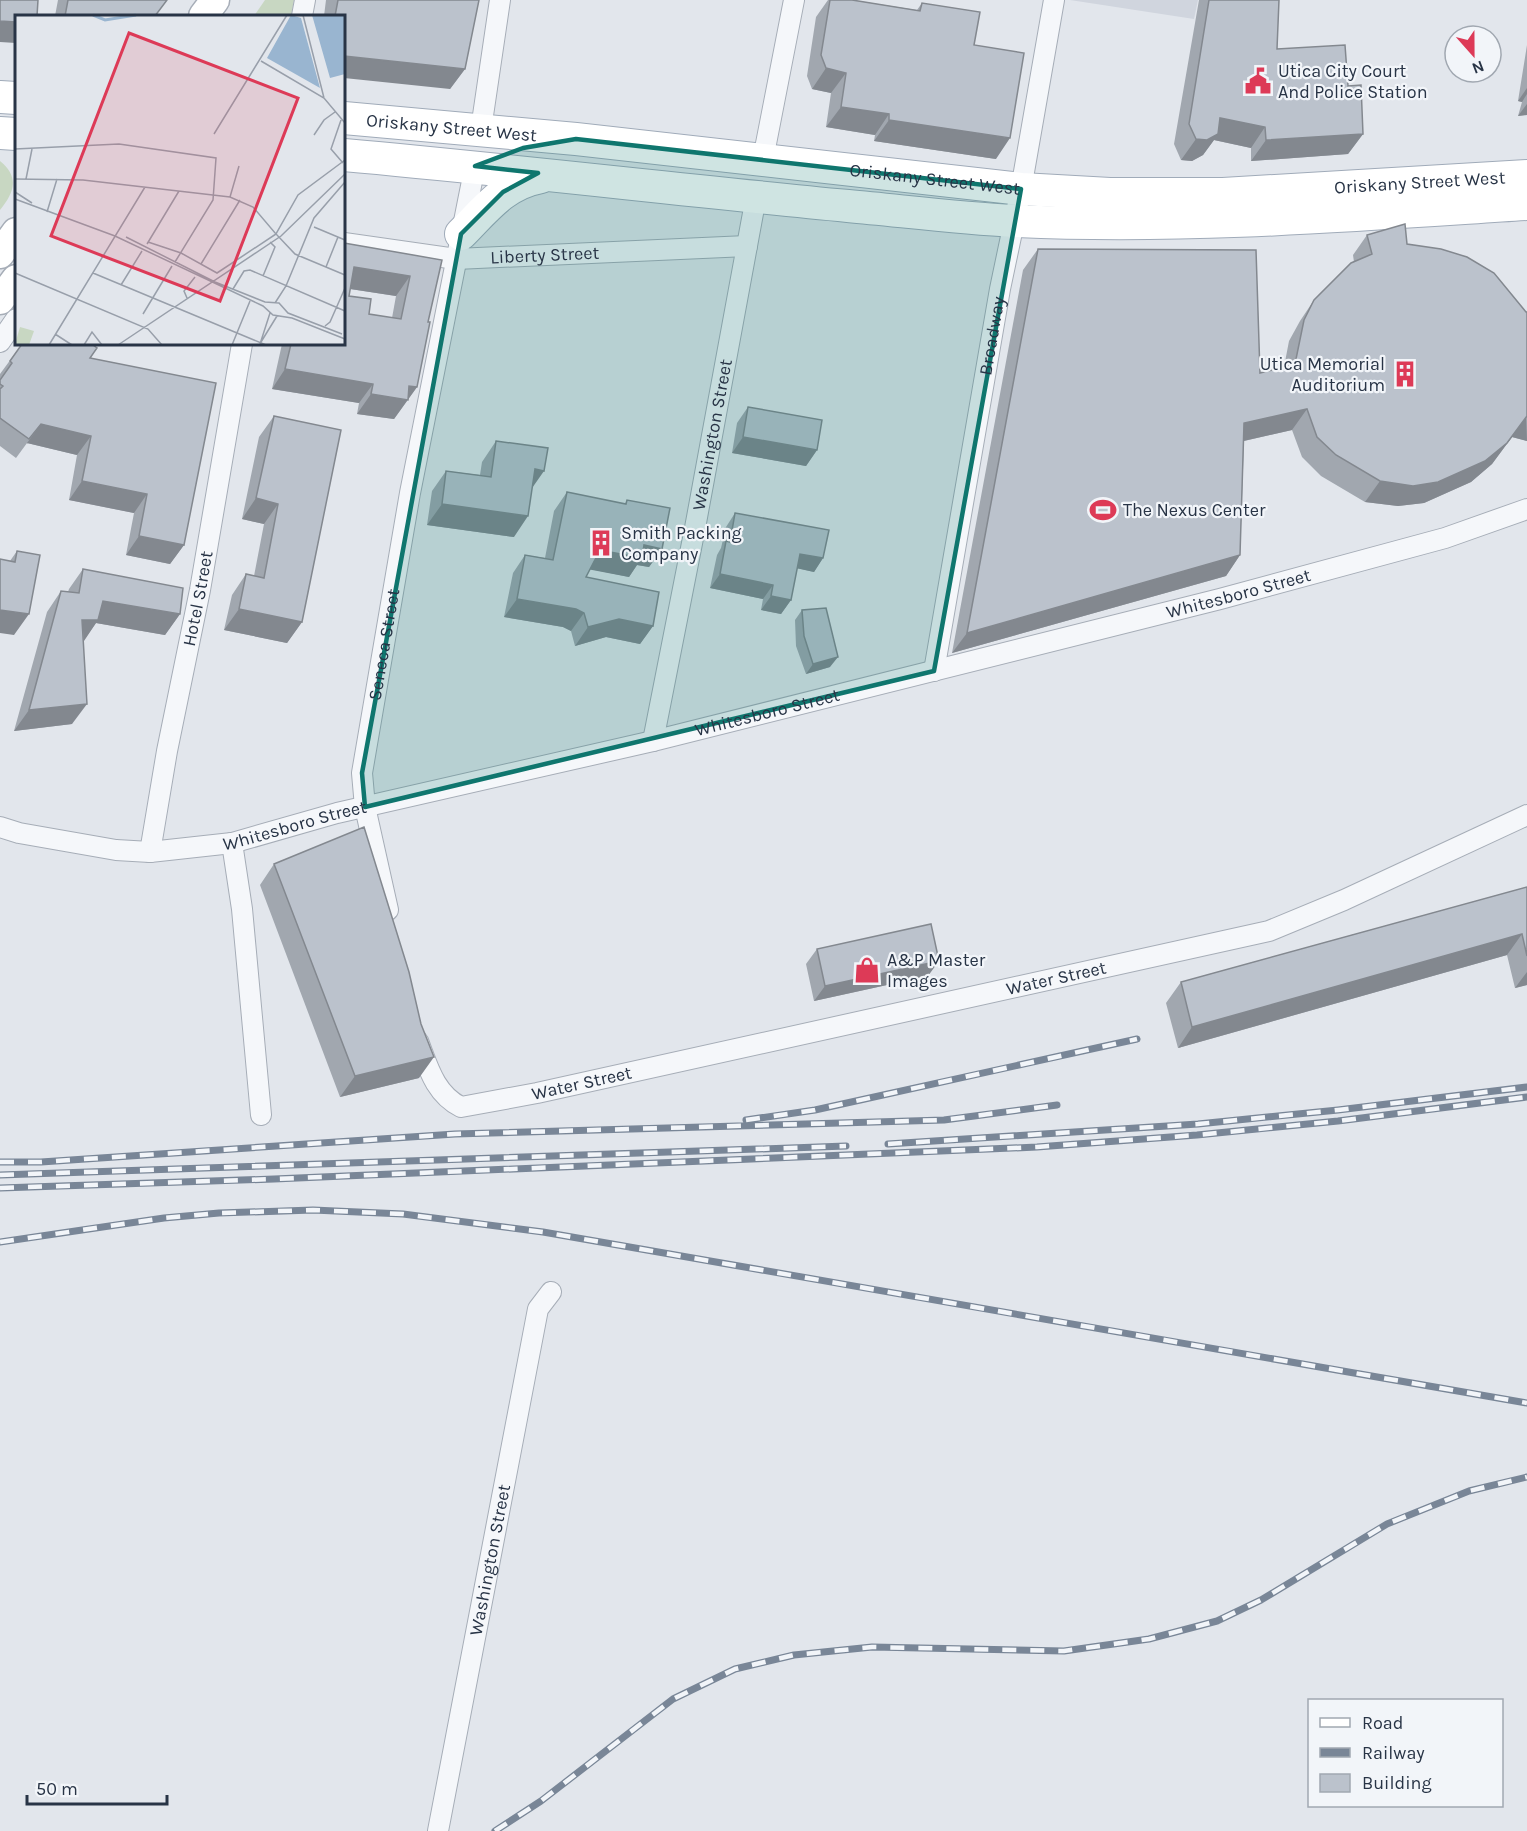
<svg xmlns="http://www.w3.org/2000/svg" width="1527" height="1831" font-family="Karla,sans-serif">
<rect width="100%" height="100%" fill="#e2e6ec"/>
<!-- built -->
<path fill="#d0d5de" d="M1070 0H1198L1194 19Z"/>
<!-- green -->
<path fill="#c8d7c2" d="M265 0H294L291 16H254Z
M0 161C20 177 14 193 0 210Z"/>
<g fill="none" stroke-linecap="round" stroke-linejoin="round">
<!-- street casing -->
<g stroke="#a6adb7" stroke-width="22">
<g id="street">
<path d="M302 16 305 0"/>
<path d="M481 129 500 0"/>
<path d="M763 159 794 0"/>
<path id="s1" d="M344 243 456 259 747 246"/>
<path d="M0 342 16 319"/>
<path id="s2" d="M934 671 1000 289 1021 189 1054 0"/>
<path id="s3" d="M653 741 695 528 756 197"/>
<path id="s4" d="M0 827 19 833 116 850 150 852 232 843 337 813 653 741 1220 599 1445 538 1527 509"/>
<path d="M232 843 242 909 261 1115"/>
<path id="s5" d="M150 852 167 751 200 590 242 344"/>
<path id="s6" d="M388 910 365 807 362 773 410 493 475 166"/>
<path id="s7" d="M418 1041C428 1067 435 1094 461 1107L537 1093 1269 931 1344 900 1527 815"/>
<path id="s8" d="M438 1831 538 1309 551 1292"/>
</g>
</g>
<!-- secondary casing -->
<g stroke="#a6adb7" stroke-width="31">
<path id="secondary" d="M203 16 215 0
M0 254 16 232
M0 300 16 279"/>
</g>
<!-- primary casing -->
<g stroke="#a0abb9" stroke-width="34">
<g id="primary">
<path d="M0 97 16 98"/>
<path id="s9" d="M344 118 576 139 1021 189 1110 194H1223L1527 176"/>
<path d="M0 133 16 134"/>
<path d="M344 155C512 170 680 190 848 206 903 211 959 218 1014 221 1185 229 1357 215 1527 204"/>
<path d="M461 234C487 208 504 184 541 177"/>
</g>
</g>
<!-- street -->
<use href="#street" stroke="#f5f7fa" stroke-width="20"/>
<!-- secondary -->
<use href="#secondary" stroke="#fff" stroke-width="28"/>
<!-- primary -->
<use href="#primary" stroke="#fff" stroke-width="32"/>
<!-- rail casing -->
<g stroke="#798697" stroke-width="7">
<path id="rail" d="M746 1120 815 1110 1137 1039
M888 1144 1198 1124 1338 1110 1527 1087
M0 1162H41L455 1134 944 1120 1057 1105
M0 1175 846 1146
M0 1188 274 1179 1037 1147 1197 1135 1338 1121 1527 1097
M0 1242 164 1218 219 1213 313 1210 403 1214 543 1232 1527 1403
M495 1831 541 1801 673 1699 735 1669 794 1655 872 1647 1064 1651 1149 1639 1217 1621 1261 1600 1387 1524 1469 1491 1527 1477"/>
</g>
<!-- rail -->
<use href="#rail" stroke="#f2f5f9" stroke-width="4.5" stroke-dasharray="14" stroke-linecap="butt"/>
</g>
<!-- wall -->
<path fill="#a1a7af" fill-rule="evenodd" d="M58 0H167L155 16H55Z
M326 0H479L465 69 450 89 344 16H324Z
M828 0H852L917 10 922 3 974 45 996 159 874 141 875 135 826 127 831 93 812 89 807 76 816 17Z
M1199 0H1279L1277 49 1348 86 1363 134 1348 154 1251 161V148L1214 140 1203 155 1192 161 1181 160 1174 144Z
M1527 45V115L1518 116 1522 102 1518 101Z
M1367 235 1407 244 1527 312V441L1512 437 1492 464 1471 482 1424 503 1398 506 1365 502 1321 476 1302 457 1292 430 1244 441 1240 555 1226 576 952 653 1023 270 1038 249 1260 373 1284 367 1289 341 1300 321 1314 300 1354 262 1353 255Z
M344 243 442 260 428 322 417 387 394 419 357 414 359 403 272 389 282 344H344ZM350 289 396 296 392 318 369 314 349 296Z
M22 344 93 345 90 358 184 545 170 564 126 555 134 513 69 500 77 455 27 443 16 458 0 446V374Z
M748 407 817 450 806 466 732 453 737 423Z
M274 416 302 622 287 643 224 630 232 595 246 574 254 576 264 524 242 519 259 437Z
M496 441 514 537 427 525 432 491 446 471 480 475 482 462Z
M567 492 625 504 627 500 662 549 649 567 637 565 629 577 590 569 586 577 653 626 640 644 606 637 575 646 571 631 563 627 504 617 513 573 525 555 545 558 554 511Z
M735 513 823 558 814 572 797 568 791 600 781 614 761 610 763 599 710 588 717 555 721 548 726 527Z
M17 551 14 635 10 561Z
M83 569 180 614 165 635 96 623 83 641 72 724 14 731 47 612 61 591 68 592 69 589Z
M802 610 830 667 806 674 796 646 795 620Z
M274 864 419 1078 340 1097 260 885Z
M1527 887V985L1515 988 1507 955 1178 1048 1166 1003 1181 982Z
M817 949 928 976 814 1001 806 964Z"/>
<!-- shaded-wall -->
<path fill="#83888f" d="M0 21 16 22V43L0 42Z
M344 56 465 69 450 89 344 78Z
M826 68 846 73 831 93 812 89Z
M1527 88V94L1522 102 1518 101Z
M1527 104V115L1518 116Z
M841 107 889 114 875 135 826 127Z
M1220 118 1265 127 1251 148 1214 140 1203 155 1192 161 1181 160 1196 139Z
M889 120 1010 138 996 159 874 141Z
M1363 134 1348 154 1251 161 1266 140Z
M354 267 410 276 396 296 344 288Z
M285 369 373 384 359 403 272 389Z
M409 386 417 387 394 419 357 414 371 394Z
M1307 409 1292 430 1230 444 1244 423Z
M1526 416 1527 441 1512 437 1492 464 1471 482 1424 503 1398 506 1365 502 1380 481Z
M41 424 91 436 77 455 27 443 16 458Z
M743 437 817 450 806 466 732 453Z
M535 469 544 471 530 491Z
M82 481 147 494 134 513 69 500Z
M256 498 278 504 264 524 242 519Z
M442 504 528 516 514 537 427 525Z
M139 536 184 545 170 564 126 555Z
M644 545 662 549 649 567 637 565 629 577 587 569 600 550Z
M800 554 823 558 814 572 791 567Z
M1240 555 1226 576 952 653 967 633Z
M720 574 773 585 763 599 710 588Z
M771 596 791 600 781 614 761 610Z
M517 599 576 609 584 613 571 631 563 627 504 617Z
M103 601 180 614 165 635 96 623 84 641 82 620Z
M239 609 302 622 287 643 224 630Z
M0 610 29 614 14 635 0 633Z
M619 619 653 626 640 644 606 637 575 646 588 627Z
M838 657 830 667 806 674 813 664Z
M87 704 72 724 14 731 29 710Z
M1522 934 1507 955 1178 1048 1192 1027Z
M939 961 928 976 814 1001 825 986Z
M1527 972V985L1515 988Z
M434 1057 419 1078 340 1097 355 1076Z"/>
<!-- building -->
<path fill="#bbc2cc" stroke="#83888f" stroke-width="1.5" fill-rule="evenodd" d="M0 0H38L37 16H16V22L0 21Z
M68 0H167L155 16H65Z
M338 0H479L465 69 344 56V16H335Z
M830 0H852L920 11 922 3 980 12 974 45 1024 53 1010 138 889 120V114L841 107 846 73 826 68 821 55Z
M1209 0H1279L1277 49 1345 45 1348 86 1361 85 1363 134 1266 140 1265 127 1220 118 1218 134 1207 140 1196 139 1189 124Z
M1405 224 1407 244 1441 249 1467 257 1494 273 1526 312H1527V416L1507 443 1485 461 1438 482 1413 486 1380 481 1336 455 1317 437 1307 409 1244 423 1240 555 967 633 1038 249 1256 250 1260 373 1295 364 1304 320 1314 300 1351 263 1372 254 1367 235Z
M344 243 442 260 428 322H430L417 387 409 386 408 400 371 394 373 384 285 369 291 344H344ZM354 267 410 276 401 319 369 314 371 299 349 296Z
M22 344H94L93 345 97 348 90 358 216 383 184 545 139 536 147 494 82 481 91 436 41 424 29 439 0 418V389L3 386 0 384V380L12 363 10 361Z
M748 407 822 420 817 450 743 437Z
M274 416 341 430 302 622 239 609 246 574 264 578 278 504 256 498Z
M496 441 548 448 544 471 535 469 528 516 442 504 446 471 491 477Z
M567 492 626 504 627 500 670 508 662 549 644 545 642 558 600 550 586 577 659 592 653 626 619 619 588 627 584 613 576 609 517 599 525 555 553 560Z
M735 513 829 530 823 558 800 554 791 600 771 596 773 585 720 574 726 541 730 542Z
M17 551 40 555 29 614 0 610V559L15 562Z
M83 569 183 588 180 614 103 601 98 620H82L87 704 29 710 61 591 79 593Z
M826 608 838 657 813 664 804 636 802 610Z
M364 827 409 972 421 1024 434 1057 355 1076 274 864Z
M1527 887V956L1522 934 1192 1027 1181 982Z
M931 924 939 961 825 986 817 949Z"/>
<!-- marked area -->
<path fill="#0f766e" fill-opacity="0.2" stroke="#0f766e" stroke-width="4.5" stroke-linejoin="round" d="M576 139 1021 189 934 671 365 807 362 773 461 234 503 192 538 173 475 166 523 148Z"/>
<!-- icons -->
<defs>
<g id="civic-bare" transform="scale(2.07)"><path d="M-.6-6.5H3V-4.5H.6V-3L4-1V1h2V6H-6V1h2V-1L-.6-3ZM-1.2 2.5V6h2.4V2.5Z" fill="#dd3a57" stroke="#f2f5f9" stroke-width="2.5" paint-order="stroke"/></g>
<g id="building-bare" transform="scale(2.07)"><path d="M-4-6H4V6H1V3H-1V6H-4ZM-2.5-4.3h1.7v1.8h-1.7ZM.8-4.3h1.7v1.8H.8ZM-2.5-1h1.7V.8h-1.7ZM.8-1h1.7V.8H.8Z" fill="#dd3a57" stroke="#f2f5f9" stroke-width="2.5" paint-order="stroke"/></g>
<g id="stadium-bare" transform="scale(2.07)"><path d="M0-5a6.5 5 0 1 0 0 10a6.5 5 0 1 0 0-10ZM-3.5-1.8h7v3.6h-7Z" fill="#dd3a57" stroke="#f2f5f9" stroke-width="2.5" paint-order="stroke"/></g>
<g id="shop-bare" transform="scale(2.07)"><path d="M-5-2.5h2.3a2.7 3.5 0 0 1 5.4 0H5L5.5 6h-11ZM-1.5-2.5h3a1.5 2.3 0 0 0-3 0Z" fill="#dd3a57" stroke="#f2f5f9" stroke-width="2.5" paint-order="stroke"/></g>
</defs>
<g fill-rule="evenodd">
<use href="#civic-bare" x="1258" y="81"/>
<use href="#building-bare" x="1405" y="374"/>
<use href="#stadium-bare" x="1103" y="510"/>
<use href="#building-bare" x="601" y="543"/>
<use href="#shop-bare" x="867" y="970"/>
</g>
<g text-anchor="middle" stroke-width="4.5" stroke-linejoin="round" paint-order="stroke">
<!-- poi labels -->
<g font-size="18" fill="#283446" stroke="#f2f5f9" text-anchor="start">
<text x="1278" y="77">Utica City Court<tspan x="1278" dy="21">And Police Station</tspan></text>
<text x="1385" y="370" text-anchor="end">Utica Memorial<tspan x="1385" dy="21">Auditorium</tspan></text>
<text x="1123" y="516">The Nexus Center</text>
<text x="621" y="539">Smith Packing<tspan x="621" dy="21">Company</tspan></text>
<text x="887" y="966">A&amp;P Master<tspan x="887" dy="21">Images</tspan></text>
</g>
<!-- street labels -->
<g font-size="18" fill="#283446" stroke="#f2f5f9">
<text dy="6" stroke="none"><textPath href="#s9" startOffset="108">Oriskany Street West</textPath></text>
<text dy="6" stroke="none"><textPath href="#s9" startOffset="594">Oriskany Street West</textPath></text>
<text dy="6" stroke="none"><textPath href="#s9" startOffset="1080">Oriskany Street West</textPath></text>
<text dy="6" stroke="none"><textPath href="#s1" startOffset="202">Liberty Street</textPath></text>
<text dy="6" stroke="none"><textPath href="#s2" startOffset="340">Broadway</textPath></text>
<text dy="6" stroke="none"><textPath href="#s3" startOffset="312">Washington Street</textPath></text>
<text dy="6" stroke="none"><textPath href="#s4" startOffset="1272">Whitesboro Street</textPath></text>
<text dy="6" stroke="none"><textPath href="#s5" startOffset="258">Hotel Street</textPath></text>
<text dy="6" stroke="none"><textPath href="#s6" startOffset="270">Seneca Street</textPath></text>
<text dy="6" stroke="none"><textPath href="#s4" startOffset="786">Whitesboro Street</textPath></text>
<text dy="6" stroke="none"><textPath href="#s4" startOffset="300">Whitesboro Street</textPath></text>
<text dy="6" stroke="none"><textPath href="#s7" startOffset="690">Water Street</textPath></text>
<text dy="6" stroke="none"><textPath href="#s7" startOffset="204">Water Street</textPath></text>
<text dy="6" stroke="none"><textPath href="#s8" startOffset="276">Washington Street</textPath></text>
</g>
</g>
<!-- overview -->
<g transform="translate(15 15)">
<rect width="330" height="330" fill="#e2e6ec"/>
<path d="M5 312 19 316 14 330 0 329Z" fill="#c8d7c2"/>
<path d="M276 0 286 3 305 73 252 43ZM297 0H330V59L315 63Z" fill="#99b5d0"/>
<path fill="none" stroke="#99b5d0" stroke-width="3" d="M78 0 90 5 121 0"/>
<path fill="none" stroke="#989faa" stroke-width="1.5" d="M288 0 309 83M246 46 309 83 330 108M326 105 316 134 328 148M199 119 272 0M299 120 309 105 320 97M0 134 104 129 201 143 198 185 160 247M330 145 283 180 261 219 280 239 330 260M0 164 68 165 215 182 238 192 261 219 202 258 166 238 133 227M11 164 17 134M0 177 17 188M215 182 224 151M0 184 100 221 248 291 258 300 277 303 330 324M32 197 42 164M299 212 330 225M111 222 200 267 250 287 264 288 273 298 327 319M132 229 164 176M186 249 225 185M311 252 323 222M0 258 133 314 147 330M78 258 251 330M248 261 260 232 255 227M106 270 127 236M218 274 229 256 235 255 330 296M172 283 169 276 180 262M260 288 271 271 299 203 330 167M128 299 157 251M310 311 315 307 330 273M40 319 57 330M246 327 262 301M245 329 255 298M34 330 130 172M69 330 77 317 87 330M103 330 266 221 330 159M217 330 235 286"/>
<path fill="#dd3a57" fill-opacity="0.15" stroke="#dd3a57" stroke-width="3" d="M114 18 283 83 205 286 36 221Z"/>
<rect width="330" height="330" fill="none" stroke="#283446" stroke-width="3"/>
</g>
<!-- legend -->
<rect x="1308" y="1699" width="195" height="108" fill="#f2f5f9" stroke="#a1a8b1" stroke-width="1.5"/>
<rect x="1320" y="1718" width="30" height="9" fill="#ffffff" stroke="#a1a8b1" stroke-width="1.5"/>
<text x="1362" y="1729" font-size="18" fill="#283446">Road</text>
<rect x="1320" y="1748" width="30" height="9" fill="#798697" stroke="#a1a8b1" stroke-width="1.5"/>
<text x="1362" y="1759" font-size="18" fill="#283446">Railway</text>
<rect x="1320" y="1774" width="30" height="18" fill="#bbc2cc" stroke="#a1a8b1" stroke-width="1.5"/>
<text x="1362" y="1789" font-size="18" fill="#283446">Building</text>
<!-- north arrow -->
<g transform="translate(1473 54) rotate(159)"><circle r="28" fill="#f2f5f9" stroke="#a1a8b1" stroke-width="1.5"/>
<path d="M0-4.5L10 22L0 15L-10 22Z" fill="#dd3a57"/>
<text y="-9" font-size="16" font-weight="bold" text-anchor="middle" fill="#283446">N</text>
</g>
<!-- scale -->
<path d="M27 1795v9h140v-9" fill="none" stroke="#283446" stroke-width="3"/>
<text x="36" y="1795" font-size="18" fill="#283446" stroke="#f2f5f9" stroke-width="4.5" paint-order="stroke">50 m</text>
</svg>
